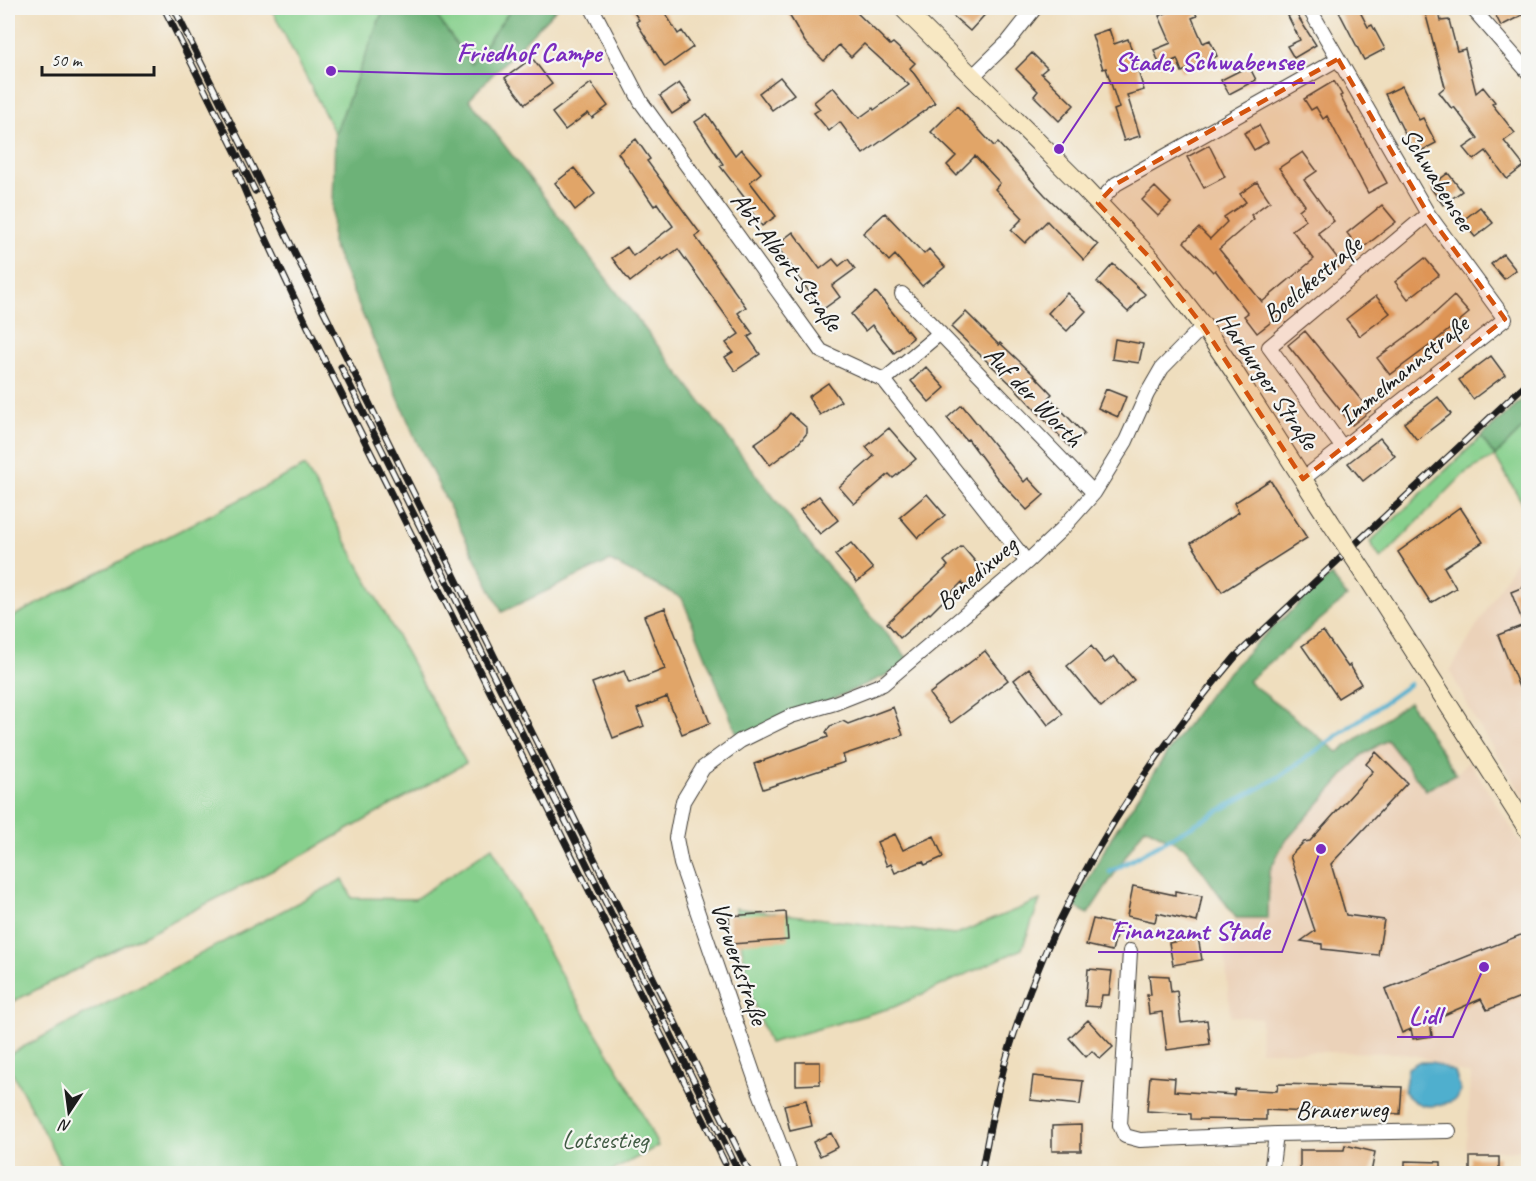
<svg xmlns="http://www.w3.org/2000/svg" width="1536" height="1181" font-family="Caveat,sans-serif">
<rect width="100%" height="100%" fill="#f6f6f2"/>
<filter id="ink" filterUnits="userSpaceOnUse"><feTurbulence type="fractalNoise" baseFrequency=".0167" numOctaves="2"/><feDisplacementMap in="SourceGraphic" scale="12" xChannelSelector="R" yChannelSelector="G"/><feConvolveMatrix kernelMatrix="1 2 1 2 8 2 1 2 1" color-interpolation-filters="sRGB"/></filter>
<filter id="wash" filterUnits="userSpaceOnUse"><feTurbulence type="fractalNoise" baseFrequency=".008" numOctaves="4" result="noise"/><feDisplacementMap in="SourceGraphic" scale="24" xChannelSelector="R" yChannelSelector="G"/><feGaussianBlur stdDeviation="1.35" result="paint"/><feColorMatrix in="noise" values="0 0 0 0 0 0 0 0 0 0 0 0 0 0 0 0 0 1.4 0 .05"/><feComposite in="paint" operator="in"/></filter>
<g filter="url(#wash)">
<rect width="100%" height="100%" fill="#efdebe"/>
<!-- built -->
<path fill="#ebd2b9" d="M1528 540V804L1474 718 1450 671Z
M1387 740 1456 774 1469 761 1528 854V1151L1466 1149 1471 1075 1449 1068 1422 1057 1398 1053 1260 1051 1261 1018 1230 1016 1224 941 1236 918H1267L1269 872 1283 844 1362 755Z"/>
<!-- green -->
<path fill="#87d08d" stroke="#527654" stroke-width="1.5" d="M271 8H384L335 134Z
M431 8H512L471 65Z
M1528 423 1527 511 1495 456 1465 473 1381 559 1370 542 1481 437 1495 456Z
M305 466 466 763 305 854 8 1004V619Z
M492 847 559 971 630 1089 658 1146 607 1174 65 1173 8 1064V1055L343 879 352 898 415 899Z
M1040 900 1022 949 894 1007 769 1043 750 993 735 908 954 935Z"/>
<!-- forest -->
<path fill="#6db278" stroke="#44674a" stroke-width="1.5" d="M384 8H431L471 64 512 8H557L469 99 814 550 910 661 904 667 740 741 682 598 610 561 502 612 417 442 332 243 335 134Z
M1528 394V423L1495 456 1481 437Z
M1331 575 1347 597 1248 681 1338 752 1409 702 1456 774 1426 790 1387 740 1362 755 1283 844 1269 872 1268 918H1236L1186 848 1145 827 1088 914 1074 906 1111 838 1167 753 1214 688 1257 642Z"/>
<!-- water -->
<path fill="#4fafce" stroke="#366675" stroke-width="1.5" d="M1418 1062H1432L1455 1072 1461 1091 1457 1099C1437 1108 1419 1111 1404 1092L1408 1068Z"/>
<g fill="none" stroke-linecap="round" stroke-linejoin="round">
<!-- stream -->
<path stroke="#4fafce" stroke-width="4.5" d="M1110 872 1279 777 1410 684"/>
</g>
<g id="blocks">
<!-- building -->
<path fill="#e1a568" d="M631 8H662L678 34 682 31 693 47 665 67 636 22 639 20Z
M797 8H852L890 45 893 43 915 63 910 68 935 103 863 154 840 122 829 131 814 113 820 109 814 102 833 87 859 118 873 108 874 110 909 85 864 44 851 57 839 45 824 61 805 42 788 13Z
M944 8H991L970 31Z
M1177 8H1193L1197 16 1192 18 1203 43 1210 40 1217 56 1182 72 1177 59 1160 66 1154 50 1171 43 1159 16Z
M1337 8H1358L1368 27 1372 25 1385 49 1364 60Z
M1424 8H1438L1441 21 1449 20 1457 51 1465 49 1476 93 1483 87 1495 102 1492 104 1515 133 1504 141 1524 166 1507 179 1486 151 1474 160 1464 148 1478 138 1454 107 1452 109 1439 92 1445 87Z
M1492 8H1528V12L1501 26Z
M1295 12 1316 45 1294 58 1287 46 1300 40 1288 16Z
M1109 29 1114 44 1128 39 1144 90 1127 95 1140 136 1124 141 1114 110 1119 108 1106 68 1103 69 1092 35Z
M1032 53 1047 68 1041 73 1074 105 1059 121 1034 96 1038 91 1016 69Z
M532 58 552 84 525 104 505 78Z
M1249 66 1256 80 1229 94 1221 80Z
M780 77 794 94 772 110 759 93Z
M1334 81 1342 95 1340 96 1387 183 1368 193 1327 116 1323 119 1316 107 1311 110 1304 99Z
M591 83 608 106 592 118 588 113 565 130 552 113Z
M679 83 692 101 672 114 660 96Z
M1402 86 1419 120 1423 118 1436 143 1415 154 1385 94Z
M957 106 994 146 998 143 1045 195 1098 245 1084 260 1047 221 1025 243 1011 230 1023 218 995 189 1000 183 975 156 956 175 947 165 956 156 931 132Z
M707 114 735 155 741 149 761 173 750 182 776 216 762 226 745 203 747 201 720 166 723 164 695 122Z
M1259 125 1268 142 1254 150 1244 133Z
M636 139 650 159 647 161 700 233 695 236 746 307 738 313 753 334 748 337 760 354 735 371 725 357 733 352 726 343 739 334 678 249 663 260 661 258 630 282 612 258 627 247 633 256 673 226 657 203 654 206 618 153Z
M1209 145 1225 177 1204 188 1187 157Z
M1303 152 1317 171 1304 180 1334 221 1318 233 1342 264 1290 304 1292 306 1257 333 1244 316 1248 313 1215 270 1213 272 1184 242 1199 228 1210 239 1227 222 1224 217 1246 202 1240 194 1257 182 1270 201 1251 215 1254 219 1219 249 1262 302 1314 259 1292 230 1306 220 1299 210 1305 205 1279 168Z
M574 168 595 194 575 210 555 183Z
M1448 173 1462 191 1443 205 1430 187Z
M1155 187 1171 203 1158 216 1142 200Z
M1382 205 1396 222 1360 250 1347 233Z
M1480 207 1493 223 1475 237 1462 221Z
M885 213 924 254 929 249 945 267 922 286 895 255 889 261 863 233Z
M793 232 820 269 833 259 839 266 848 259 855 269 832 286 840 297 822 310 776 245Z
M1503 254 1516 270 1504 279 1491 264Z
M1425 258 1439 275 1408 299 1395 282Z
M1113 264 1145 294 1128 312 1097 282Z
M876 292 913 338 894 353 872 325 865 331 851 314Z
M1067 293 1086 311 1067 331 1048 313Z
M1376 296 1390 313 1360 336 1346 319Z
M1454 296 1469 313 1433 343 1390 375 1377 358 1422 325Z
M966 312 999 345 1000 343 1033 374 1052 394 1049 397 1084 434 1070 447 1014 387 951 327Z
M1305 331 1370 411 1352 425 1288 345Z
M1115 339 1143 344 1139 363 1112 359Z
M1491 356 1505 375 1473 399 1459 380Z
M926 367 945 388 929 402 911 381Z
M828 383 841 401 820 415 808 397Z
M1106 389 1126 397 1118 417 1098 408Z
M1438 397 1451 414 1417 440 1404 423Z
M962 405 1024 482 1028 478 1044 495 1027 510 997 478 968 439 966 440 947 418Z
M790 413 807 428V433L799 443 770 465 754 444 777 428Z
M889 428 916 459 893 478 889 474 854 504 839 487 874 456 866 447Z
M1380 438 1395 456 1363 481 1348 463Z
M1270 480 1307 538 1222 592 1191 543 1239 512 1234 503Z
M927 494 945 515 918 538 900 517Z
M819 496 838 520 820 534 800 510Z
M1460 507 1483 542 1444 567 1456 588 1431 603 1398 552Z
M851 543 873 569 857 582 835 555Z
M962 546 984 572 966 587 962 582 930 614 929 613 900 638 887 623 948 566 944 561Z
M1528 585V684L1519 687 1498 635 1524 625 1511 592Z
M665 608 710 723 682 734 667 697 637 709 644 726 613 738 592 683 624 671 629 683 665 669 644 616Z
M1323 631 1348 667 1350 665 1361 684 1338 698 1302 646Z
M1091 646 1105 663 1114 656 1134 680 1101 707 1067 666Z
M985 651 1008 680 951 723 929 694Z
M1029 668 1063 714 1048 725 1014 680Z
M893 707 903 735 843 755 845 762 763 789 754 764 828 737 826 732 830 726 843 721 848 724Z
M1376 752 1407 783 1331 864 1346 915 1384 920 1378 955 1322 949V944L1301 941 1315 931 1290 856 1304 842 1310 841 1373 771 1366 764Z
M895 834 903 850 934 836 943 857 925 865 923 861 895 873 891 864 887 866 877 842Z
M1133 886 1175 895V891L1202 896 1197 922 1157 913 1155 922 1127 916Z
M786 912 788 940 731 944 729 916Z
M1093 919 1119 925 1112 951 1086 945Z
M1528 932V994L1487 1010 1481 999 1430 1021 1432 1036 1413 1039 1411 1029 1402 1033 1385 989Z
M1198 937 1202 960 1173 965 1169 943Z
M1088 969 1112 971 1109 995H1102L1100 1007 1085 1006Z
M1149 975 1169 976 1171 992 1177 991 1181 1023 1207 1020 1210 1044 1167 1050 1162 1012 1149 1014 1147 995H1151Z
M1088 1020 1113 1047 1100 1059 1092 1051 1086 1057 1069 1038Z
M796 1062H820V1084L796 1085Z
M1033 1076 1083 1081 1080 1105 1030 1100Z
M1150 1076 1175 1078 1174 1091 1234 1095 1235 1089 1277 1091 1278 1084 1402 1087 1400 1114 1337 1110 1309 1109 1308 1112 1266 1110V1120L1191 1119V1114L1147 1111Z
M806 1100 812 1126 790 1131 784 1105Z
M1081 1125V1151H1052V1126Z
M831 1133 838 1147 820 1156 813 1142Z
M1345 1145 1375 1152 1371 1173H1300V1150H1344Z
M1470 1157H1499V1173H1470Z
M1405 1161 1441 1162V1173H1405Z"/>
</g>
</g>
<g filter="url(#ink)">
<use href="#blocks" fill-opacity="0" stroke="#3c3934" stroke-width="1.5"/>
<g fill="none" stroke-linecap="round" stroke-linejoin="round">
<!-- street casing -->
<g stroke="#3c3934" stroke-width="16">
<path id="street" d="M592 8 641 102 821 351 884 380 1027 562
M1472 8 1528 72
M972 77 1008 42 1035 8
M1098 203 1116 184 1338 59
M902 294 1094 493
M884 380 940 333
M1343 448 1269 347 1428 214
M1303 479 1505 319 1428 214 1309 8
M1130 951 1120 1125 1125 1136 1140 1140 1276 1134
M791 1174 759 1090 681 864 676 838 683 801 703 768 740 741 791 716 835 703 883 684 1027 562 1062 529 1094 493 1126 441 1147 394 1162 368 1203 326
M1271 1174 1276 1134 1449 1131"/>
</g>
<!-- secondary casing -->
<g stroke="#3c3934" stroke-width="20">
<path id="secondary" d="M903 8 1075 179 1151 259 1203 326 1235 373 1329 520
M1365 574 1528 830"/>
</g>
<!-- street -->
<use href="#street" stroke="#fff" stroke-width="14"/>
<!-- secondary -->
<use href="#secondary" stroke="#f8e8c3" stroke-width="18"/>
<!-- rail casing -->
<g stroke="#1c1c1c" stroke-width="7">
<path id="rail" d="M164 8 255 191
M174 8 750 1174
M237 172 256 217 308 327 725 1163
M341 367 740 1174
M981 1174C989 1133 996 1092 1008 1053 1053 904 1135 774 1236 656L1528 382"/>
</g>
<!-- rail -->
<use href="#rail" stroke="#f6f6f2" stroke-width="4.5" stroke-dasharray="14" stroke-linecap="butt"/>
<!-- secondary-bridge casing -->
<g stroke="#3c3934" stroke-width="20" stroke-linecap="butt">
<path id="secondary-bridge" d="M1329 520 1365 574"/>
</g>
<!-- secondary-bridge -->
<use href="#secondary-bridge" stroke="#f8e8c3" stroke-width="18"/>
</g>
</g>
<!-- marked area -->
<path fill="#d4530e" fill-opacity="0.2" stroke="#d4530e" stroke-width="4.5" stroke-dasharray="12 8" stroke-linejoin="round" d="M1338 59 1428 214 1505 319 1303 479 1203 326 1151 259 1098 203 1116 184Z"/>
<g text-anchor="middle" stroke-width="4.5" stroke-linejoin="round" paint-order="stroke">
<!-- street labels -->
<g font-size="26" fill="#1c1c1c" stroke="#f6f6f2">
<text transform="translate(1438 179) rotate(58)" y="9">Schwabensee</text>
<text transform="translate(787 261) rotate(53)" y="9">Abt-Albert-Straße</text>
<text transform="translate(1312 279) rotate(-40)" y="9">Boelckestraße</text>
<text transform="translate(1403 370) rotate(-39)" y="9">Immelmannstraße</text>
<text transform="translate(1268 380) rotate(56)" y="9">Harburger Straße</text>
<text transform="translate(1034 396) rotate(46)" y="9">Auf der Worth</text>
<text transform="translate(976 573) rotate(-41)" y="9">Benedixweg</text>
<text transform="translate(740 963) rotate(71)" y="9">Vorwerkstraße</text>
<text transform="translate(1342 1109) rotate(-1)" y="9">Brauerweg</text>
</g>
<!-- park labels -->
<g font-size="26" fill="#415b44" stroke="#f6f6f2">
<text x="605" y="1148">Lotsestieg</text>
</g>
</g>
<!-- callouts -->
<path fill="none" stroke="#7b2cbf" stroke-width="2" d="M331 71L445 74H613M1059 149L1103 83H1315M1321 849L1282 952H1098M1484 967L1453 1037H1397"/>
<g fill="#7b2cbf" stroke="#f6f6f2" stroke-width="2">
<circle cx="331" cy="71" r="6"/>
<circle cx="1059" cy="149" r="6"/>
<circle cx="1321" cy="849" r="6"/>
<circle cx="1484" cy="967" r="6"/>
</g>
<g font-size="27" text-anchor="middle" font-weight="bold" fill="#7b2cbf" stroke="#f6f6f2" stroke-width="4.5" stroke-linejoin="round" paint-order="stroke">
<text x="529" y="61">Friedhof Campe</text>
<text x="1209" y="70">Stade, Schwabensee</text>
<text x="1190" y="939">Finanzamt Stade</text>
<text x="1425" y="1024">Lidl</text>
</g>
<!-- margin -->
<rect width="1536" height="1181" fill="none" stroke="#f6f6f2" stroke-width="30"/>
<!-- north arrow -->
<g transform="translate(69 1112) rotate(193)" stroke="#f6f6f2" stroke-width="4.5" paint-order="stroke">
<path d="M0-4.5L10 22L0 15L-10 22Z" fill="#1c1c1c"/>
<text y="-9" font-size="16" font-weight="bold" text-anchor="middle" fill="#1c1c1c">N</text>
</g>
<!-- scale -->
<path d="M42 66v9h112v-9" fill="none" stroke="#1c1c1c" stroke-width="3"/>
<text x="51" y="66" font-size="18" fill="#1c1c1c" stroke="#f6f6f2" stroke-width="4.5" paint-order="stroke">50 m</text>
</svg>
